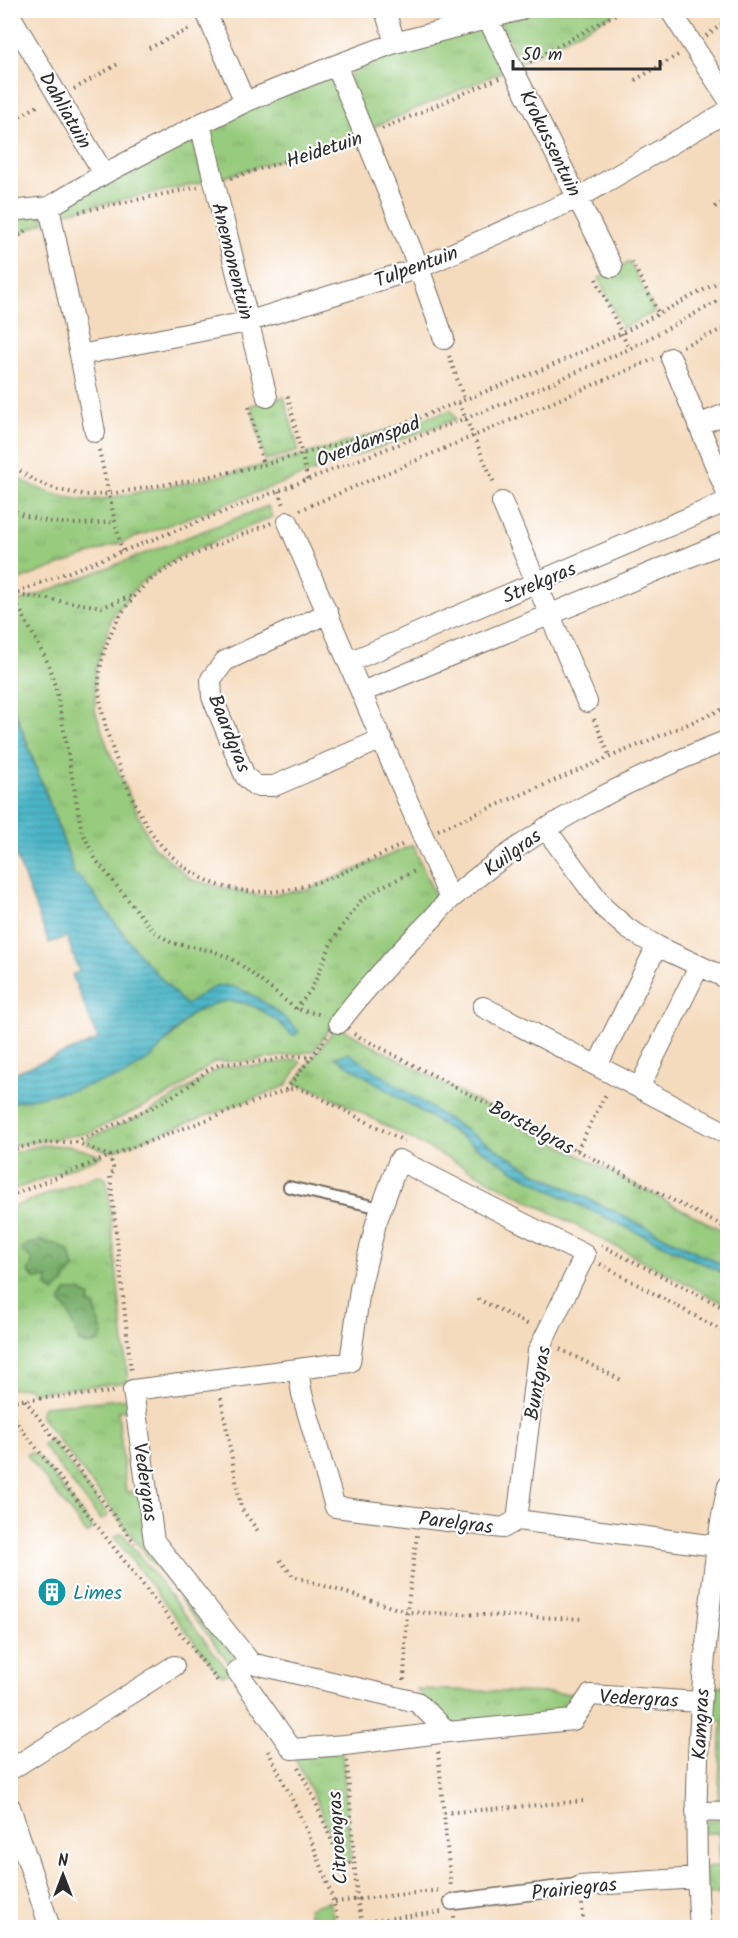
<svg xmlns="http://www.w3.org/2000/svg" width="738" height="1938" font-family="Kalam,sans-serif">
<defs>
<pattern id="grass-tufts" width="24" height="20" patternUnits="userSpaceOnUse" patternTransform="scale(1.5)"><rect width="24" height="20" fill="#97cb7d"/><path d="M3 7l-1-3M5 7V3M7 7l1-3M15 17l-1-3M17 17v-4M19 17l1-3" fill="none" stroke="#82ae6c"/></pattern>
<pattern id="forest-crowns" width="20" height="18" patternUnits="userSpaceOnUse" patternTransform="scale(1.5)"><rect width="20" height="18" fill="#79af6c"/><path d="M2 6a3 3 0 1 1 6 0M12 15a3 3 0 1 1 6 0" fill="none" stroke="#638f59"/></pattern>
<pattern id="water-rules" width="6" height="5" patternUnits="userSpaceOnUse" patternTransform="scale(1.5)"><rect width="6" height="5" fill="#4bb6c7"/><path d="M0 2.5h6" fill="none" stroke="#3f94a2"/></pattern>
</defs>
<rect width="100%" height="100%" fill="#fff"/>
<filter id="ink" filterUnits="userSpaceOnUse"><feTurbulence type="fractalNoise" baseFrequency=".0167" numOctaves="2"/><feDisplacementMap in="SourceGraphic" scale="12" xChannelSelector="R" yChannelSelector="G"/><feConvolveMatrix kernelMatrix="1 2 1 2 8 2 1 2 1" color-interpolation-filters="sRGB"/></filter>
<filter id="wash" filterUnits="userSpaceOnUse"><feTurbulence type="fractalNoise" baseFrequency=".008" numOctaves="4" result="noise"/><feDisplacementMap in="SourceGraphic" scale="24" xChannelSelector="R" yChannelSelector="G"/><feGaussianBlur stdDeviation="1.35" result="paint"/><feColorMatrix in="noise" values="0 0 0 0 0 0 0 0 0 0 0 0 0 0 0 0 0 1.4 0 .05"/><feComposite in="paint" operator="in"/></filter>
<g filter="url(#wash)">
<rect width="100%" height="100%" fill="#f5dbbe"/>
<!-- grass -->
<path fill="url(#grass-tufts)" stroke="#617b54" stroke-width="1.5" d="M545 11H619L519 63 500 21Z
M472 27 486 30 506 70 369 129 350 81 353 62Z
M329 73 359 135 218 179 208 125Z
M190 134 204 182 62 213 61 205Z
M43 211 45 222 16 235 11 241V214Z
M630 262 655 312 622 328 599 278Z
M284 397 299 451 265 460 251 405Z
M451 410 456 419 11 583V473C31 487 53 496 78 499 103 502 130 493 155 489 257 471 352 441 451 410Z
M268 506 272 517 178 557 138 585 112 617 95 671V710L109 751 152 845 192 880 259 896 307 890 413 845 435 896 427 916 334 1022 314 1051 253 1061 214 1062 176 1091 89 1133 16 1145 11 1147V1103L170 1039 191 1014 214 1004 227 1001 243 1003 256 1007 280 1023 292 1035 296 1029 248 992 202 995 186 1006 142 958 81 878 74 875 69 856 11 699V605Z
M337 1026 459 1092 727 1233V1267L534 1172 446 1118 336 1057 513 1170 571 1201 727 1275V1305L324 1093 294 1083Z
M297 1059 301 1062 286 1086 110 1152 87 1144V1139L150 1112 222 1067 261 1066Z
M42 1145 71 1146 102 1156 11 1191V1153Z
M98 1175 103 1176 107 1181 128 1382 30 1393 29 1388 11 1389V1208Z
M132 1398 131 1410 118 1411 126 1492 140 1491 147 1540 238 1661 234 1669 40 1416 43 1406Z
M50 1439 108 1515 101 1520 42 1445Z
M30 1452 37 1455 93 1528 87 1534 27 1455Z
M122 1533 229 1672 227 1674 222 1675 217 1671 114 1537Z
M724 1680H727V1805H718L722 1721 708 1720 711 1685 723 1686Z
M416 1689 580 1694 558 1715 449 1726Z
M342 1751 351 1859 349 1862 341 1861 318 1804 294 1757Z
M727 1819V1901H721L720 1893 706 1894 705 1867 719 1866V1833H704L706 1822 708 1820Z
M329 1901 336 1927H311L308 1908Z"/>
<!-- forest -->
<path fill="url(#forest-crowns)" stroke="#526d4c" stroke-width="1.5" d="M41 1241 58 1245 70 1252 74 1268 62 1285 54 1292 47 1287 48 1278 36 1279 28 1272 33 1261 22 1249 28 1244Z
M67 1291H80L90 1297 89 1304 94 1306 103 1335 98 1342 86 1345 79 1342 69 1313 60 1302Z"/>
<!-- water -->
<path fill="url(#water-rules)" stroke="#3b7079" stroke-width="1.5" d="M11 701 69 856 74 875 81 878 142 958 186 1005C196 999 207 988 219 986 241 981 285 1016 299 1032L295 1035H292L280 1023 256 1007 243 1003 227 1001 214 1004 191 1014 151 1058 123 1076 72 1090 11 1103V1074L98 1040 72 975 79 972 67 937 49 943 11 843Z
M349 1053 446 1118 534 1172 727 1267V1275L571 1201 513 1170 335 1057Z"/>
</g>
<g filter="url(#ink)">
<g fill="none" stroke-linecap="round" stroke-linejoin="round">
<!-- service casing -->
<g stroke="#72695e" stroke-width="14">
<path id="service" d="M289 1187 381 1208"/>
</g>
<!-- pedestrian casing -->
<g stroke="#72695e" stroke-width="18">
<path id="pedestrian" d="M452 1902 580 1886"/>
</g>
<!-- minor casing -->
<g stroke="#72695e" stroke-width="22">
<path id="minor" d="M205 10 245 102
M385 10 395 43
M670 10 728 99
M10 15 104 174
M488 19 612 267
M336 65 419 268 444 339
M200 124 267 397
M49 207 80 355 247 322 419 268 578 198 728 111
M10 211 49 207 104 174 200 124 245 102 336 65 395 43 520 10
M80 355 95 432
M671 358 728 496
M698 425 728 413
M502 502 587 702
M288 522 450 899
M328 613 225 661 211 679 212 697 245 776 256 786H274L382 739
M349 662 728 501
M362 692 728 541
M545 828 604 908 628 929 657 946 728 979
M483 1007 728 1134
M339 1023C368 985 400 951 433 918 439 911 445 903 452 898 535 826 626 780 728 740
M597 1066 657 946
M639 1088 699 966
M298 1369 350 1362 360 1289 376 1223 399 1160 585 1255 538 1351 517 1520
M251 1663 237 1671 292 1749 345 1745 448 1732
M700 1702 590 1695 573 1720 448 1732 417 1702 251 1663 154 1541 133 1390 298 1369 302 1394 335 1507 503 1528 517 1520 716 1546
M10 1770 174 1666
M10 1807 50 1928
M696 1811 728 1812
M580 1886 696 1878
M700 1928C693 1830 697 1732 707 1635 712 1585 717 1535 728 1486"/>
</g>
<!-- path -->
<path stroke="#72695e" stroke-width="4" stroke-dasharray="1.5 4.5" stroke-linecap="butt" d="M706 36 728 20
M149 48 192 28
M530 62 623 10
M635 80 678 55
M74 89 118 64
M10 122 41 104
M382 129 499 78
M231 178 347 142
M715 207 728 200
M79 212 198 187
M10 243 26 230
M632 262 659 314
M596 279 629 349
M683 346 728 327
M449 356 465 401
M288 396 308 481
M459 403 495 485
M249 407 263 465
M99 450 122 552
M10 464 33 480 58 490 86 495 108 494 193 480 263 465 387 430 551 366 622 333 728 277
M279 491 284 505
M10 509C44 526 78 525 114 522
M300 510 654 359
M271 523C234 539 169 560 142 588 117 613 101 647 99 681 97 723 134 814 161 845 181 867 205 884 234 889 297 902 351 868 406 843
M10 591 49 665 57 693 82 832 96 860 153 931 172 943 213 951 228 957 241 965 296 1009 323 1015
M12 594 515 399 629 349 728 296
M12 594 103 607 134 595
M594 719 610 757
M438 830 728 707
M296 1009 313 987 330 946 342 926 361 901 381 887 417 870
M354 1034 728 1229
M286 1090 327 1037
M76 1142 110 1156 114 1171 110 1175 131 1371
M10 1150 41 1143 76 1142 153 1107 186 1088 209 1069 221 1064 268 1061 292 1056 311 1057
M577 1150 607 1092
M10 1196 110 1156 286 1090 297 1088 309 1092 404 1141
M601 1245 728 1310
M600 1264 728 1334
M478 1299 531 1326
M560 1349 623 1381
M221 1398 241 1508 258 1531
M25 1400 135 1543
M10 1401 114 1392
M10 1414 220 1684
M280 1560 293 1576 407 1612 584 1619
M404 1680 407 1612 417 1535
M268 1751C297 1808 326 1865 340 1928
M438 1752 451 1888
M347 1761 357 1899 363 1928
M298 1767 313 1796 341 1863H355
M444 1813 584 1801
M335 1902 441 1890
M582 1904 584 1928
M454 1916 455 1928
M362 1922 442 1912"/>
<!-- service -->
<use href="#service" stroke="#fff" stroke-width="10"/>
<!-- pedestrian -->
<use href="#pedestrian" stroke="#fff" stroke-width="15"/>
<!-- minor -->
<use href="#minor" stroke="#fff" stroke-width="20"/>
</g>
</g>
<!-- icons -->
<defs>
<g id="building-disc" transform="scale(1.5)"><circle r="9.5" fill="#0f9aa8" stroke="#fff"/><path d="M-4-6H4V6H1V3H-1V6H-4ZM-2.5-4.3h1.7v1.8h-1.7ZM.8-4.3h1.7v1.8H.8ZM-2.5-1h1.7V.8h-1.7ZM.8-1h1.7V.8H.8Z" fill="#fff"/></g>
</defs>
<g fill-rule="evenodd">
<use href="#building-disc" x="52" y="1592"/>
</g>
<g text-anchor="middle" stroke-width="4.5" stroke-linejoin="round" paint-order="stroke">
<!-- street labels -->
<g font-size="20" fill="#2b2b2b" stroke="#fff">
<text transform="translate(66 110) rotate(60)" y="7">Dahliatuin</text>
<text transform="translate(551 143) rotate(64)" y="7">Krokussentuin</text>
<text transform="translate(324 149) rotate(-18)" y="7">Heidetuin</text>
<text transform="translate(233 261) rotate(76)" y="7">Anemonentuin</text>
<text transform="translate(416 266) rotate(-20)" y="7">Tulpentuin</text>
<text transform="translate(368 441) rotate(-21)" y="7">Overdamspad</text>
<text transform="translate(539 582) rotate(-23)" y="7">Strekgras</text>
<text transform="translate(230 733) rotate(68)" y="7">Baardgras</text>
<text transform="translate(512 852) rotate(-36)" y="7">Kuilgras</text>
<text transform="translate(532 1127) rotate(28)" y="7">Borstelgras</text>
<text transform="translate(537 1383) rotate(-80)" y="7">Buntgras</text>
<text transform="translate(146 1482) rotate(82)" y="7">Vedergras</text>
<text transform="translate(456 1522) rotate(7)" y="7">Parelgras</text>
<text transform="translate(639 1698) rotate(3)" y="7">Vedergras</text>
<text transform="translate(700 1724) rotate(-87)" y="7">Kamgras</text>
<text transform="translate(337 1838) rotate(-94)" y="7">Citroengras</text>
<text transform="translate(574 1888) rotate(-6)" y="7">Prairiegras</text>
</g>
<!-- culture labels -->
<g font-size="20" fill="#0d838f" stroke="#fff" text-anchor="start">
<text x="73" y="1599">Limes</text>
</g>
</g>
<!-- margin -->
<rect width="738" height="1938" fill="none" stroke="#fff" stroke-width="36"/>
<!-- north arrow -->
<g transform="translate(63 1875)" stroke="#ffffff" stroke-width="4.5" paint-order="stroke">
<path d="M0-4.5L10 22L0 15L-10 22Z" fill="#2b2b2b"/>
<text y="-9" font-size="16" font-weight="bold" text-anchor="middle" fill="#2b2b2b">N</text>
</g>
<!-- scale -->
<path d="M513 60v9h147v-9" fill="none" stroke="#2b2b2b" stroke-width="3"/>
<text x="522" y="60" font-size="18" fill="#2b2b2b" stroke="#ffffff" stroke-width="4.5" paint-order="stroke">50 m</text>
</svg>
